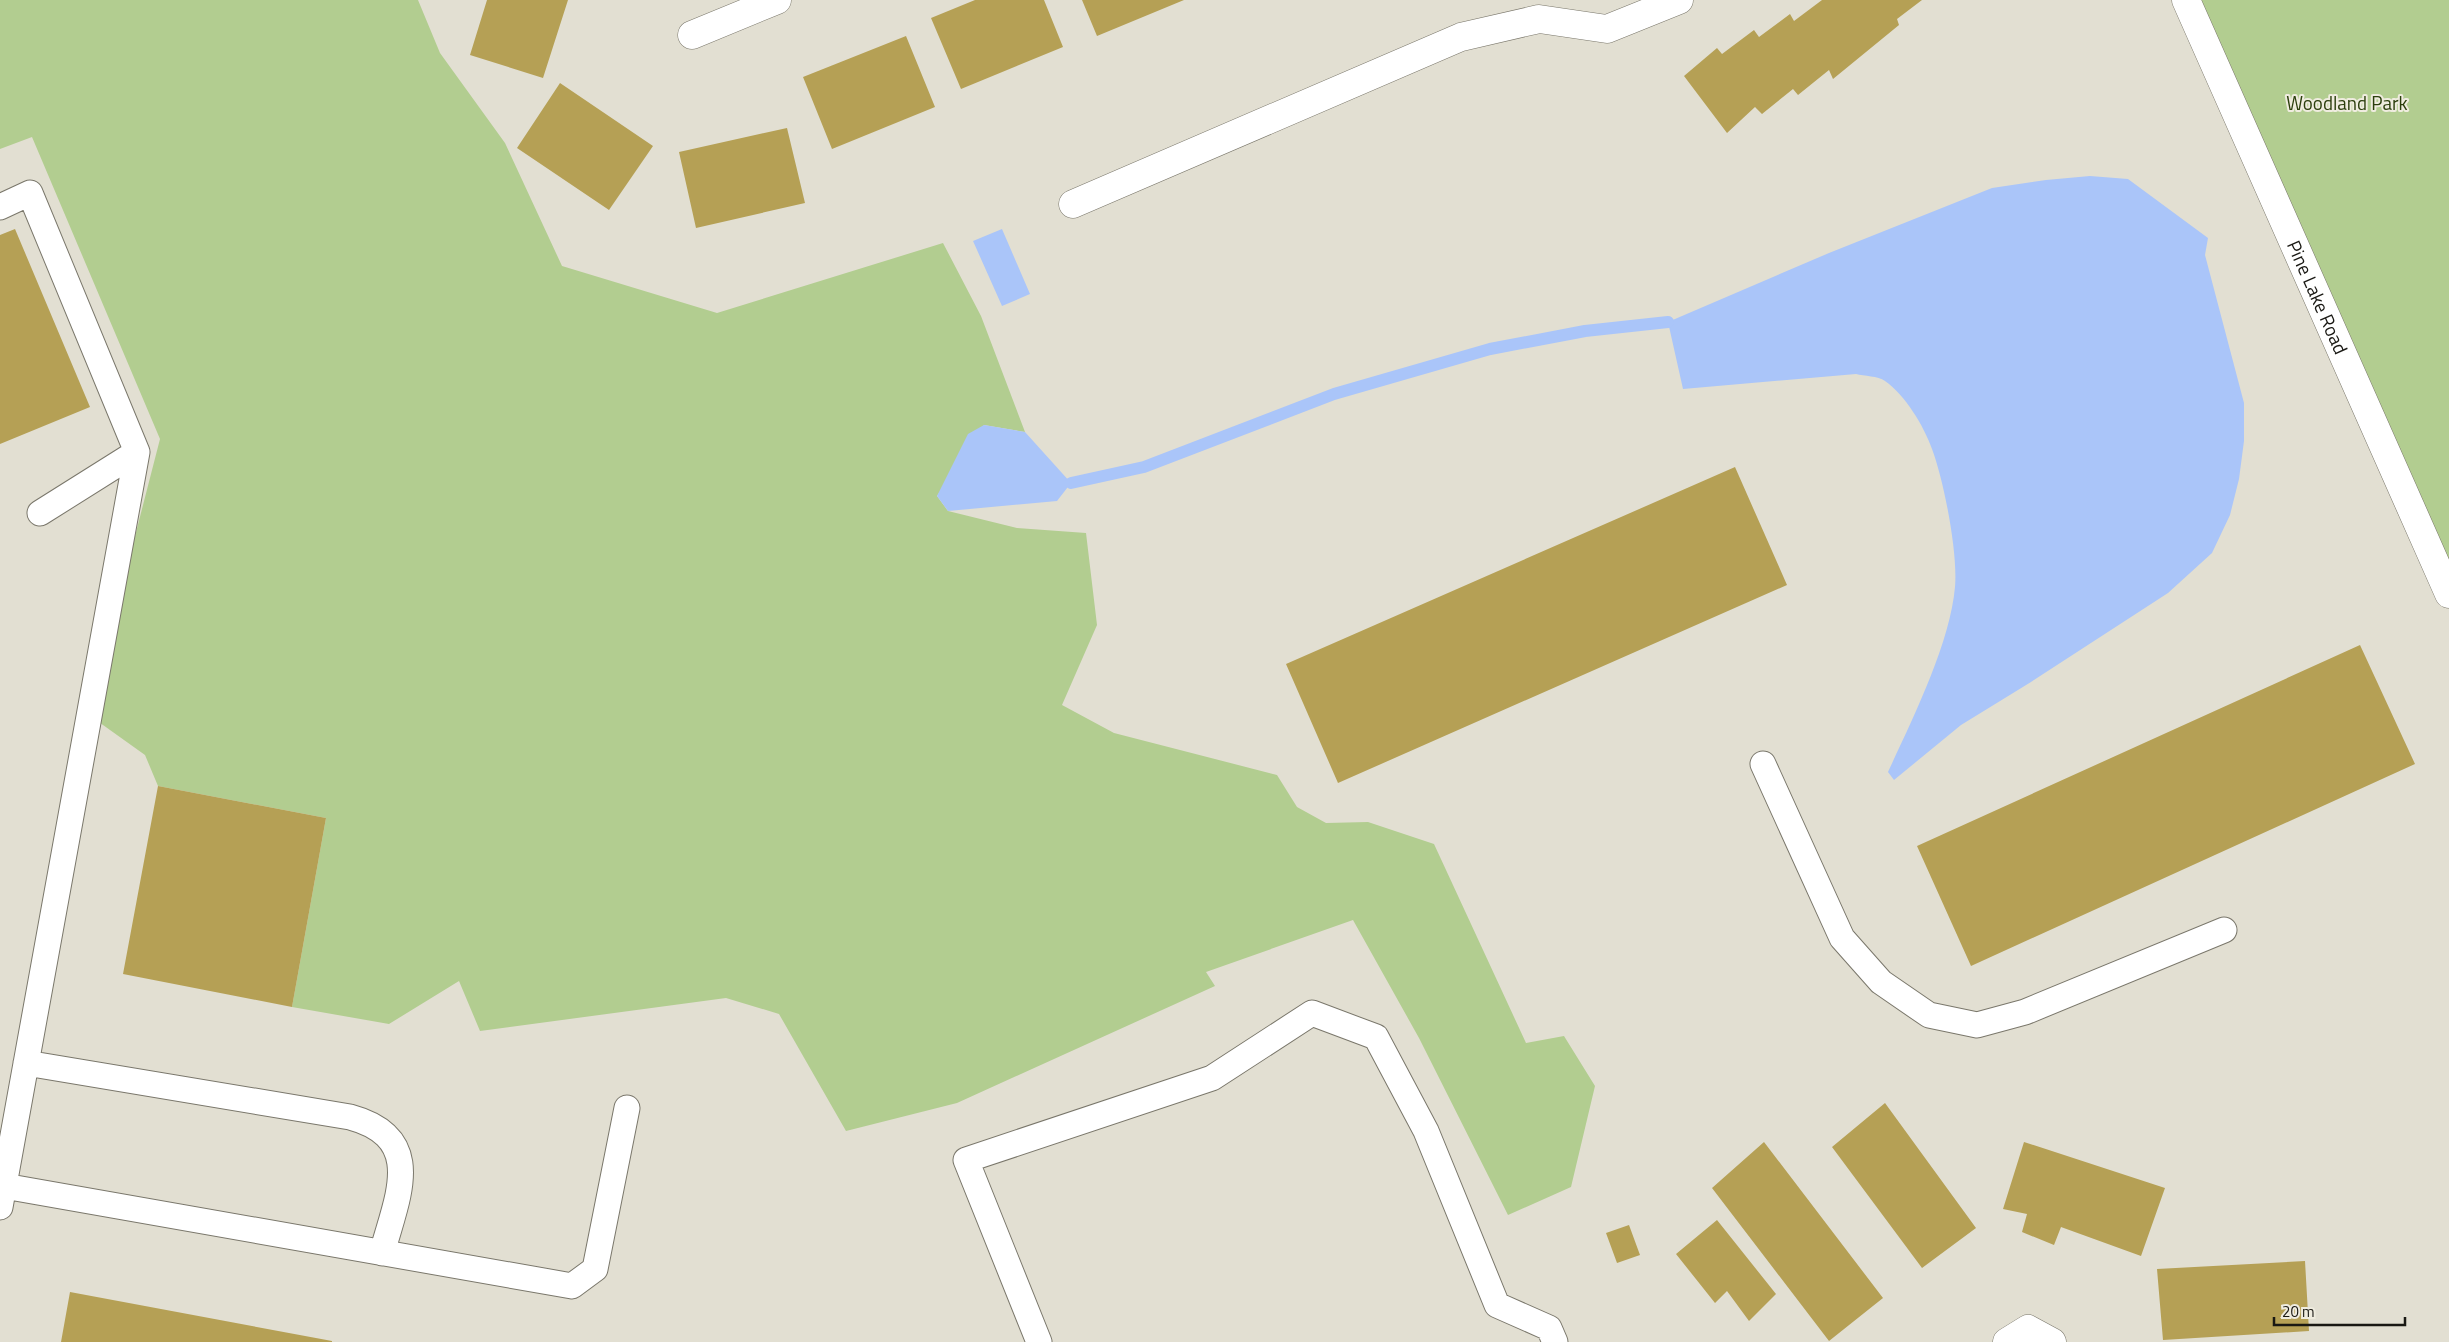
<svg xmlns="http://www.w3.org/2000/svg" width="2449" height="1342" font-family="'Titillium Web',sans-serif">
<rect width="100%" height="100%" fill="#e2dfd2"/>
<!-- green -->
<path fill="#b2cd90" d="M0 0H418L440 53 505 143 562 266 717 313 943 243 981 316 1025 432 984 425 937 496 948 511 1017 528 1086 533 1097 625 1062 705 1114 733 1277 775 1297 807 1326 823 1368 822 1434 844 1526 1043 1564 1036 1595 1086 1571 1187 1508 1215 1419 1038 1353 920 1206 972 1215 986 957 1103 846 1131 779 1014 726 998 480 1031 459 981 389 1024 292 1007 326 818 158 786 145 755 89 715 160 439 32 137 0 149Z
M2192 0H2449V599Z"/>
<!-- water -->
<path fill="#aac5f9" d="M2090 176 2128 179 2208 238 2205 255 2244 403V441L2239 479 2230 515 2212 553 2168 593 2031 682 1961 725 1894 780 1888 772C1912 720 1950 644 1955 587 1958 553 1944 481 1932 449 1924 426 1905 395 1885 381 1878 376 1864 376 1856 374L1683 389 1668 322 1829 253 1992 188 2046 180Z
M1002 229 1030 294 1002 306 973 241Z
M984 425 1025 432 1071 483 1057 501 948 511 937 496 968 434Z"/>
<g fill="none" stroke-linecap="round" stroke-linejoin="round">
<!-- stream -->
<path stroke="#aac5f9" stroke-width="12" d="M1071 483 1144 467 1334 394 1490 349 1585 331 1668 322"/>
</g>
<!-- building -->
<path fill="#b5a055" d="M487 0H568L543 78 470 55Z
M975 0H1044L1063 47 961 89 931 18Z
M1082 0H1184L1097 36Z
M1822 0H1922L1897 19 1899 25 1833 79 1829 70 1798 95 1793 89 1762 114 1755 107 1727 133 1684 76 1717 48 1722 54 1754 30 1759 37 1790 14 1794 21Z
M906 36 935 107 832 149 803 77Z
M560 83 653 146 609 210 517 148Z
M787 128 805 203 696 228 679 152Z
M15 229 90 407 0 444V235Z
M1735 467 1787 585 1338 783 1286 664Z
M2360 645 2415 764 1971 966 1917 846Z
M158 786 326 818 292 1007 123 974Z
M1885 1103 1976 1228 1922 1268 1832 1147Z
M1764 1142 1883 1298 1829 1341 1712 1188Z
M2024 1142 2165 1188 2141 1256 2061 1227 2054 1245 2022 1232 2027 1214 2003 1209Z
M1717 1220 1776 1294 1749 1321 1727 1291 1715 1303 1676 1254Z
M1629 1225 1640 1255 1617 1263 1606 1233Z
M2305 1261 2309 1331 2163 1340 2157 1269Z
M70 1292 332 1341V1342H61Z"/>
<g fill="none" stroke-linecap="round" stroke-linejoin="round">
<!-- lane casing -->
<g stroke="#7a776b" stroke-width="27">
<path id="lane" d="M0 207 30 193 137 452 40 513
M1763 764 1842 938 1881 982 1929 1015 1977 1025 2025 1012 2224 930
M26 1063 350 1117C427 1138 397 1197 382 1253
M4 1186 572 1286 595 1269 627 1108
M0 1207 137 452
M1039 1342 966 1160 1212 1078 1312 1013 1376 1037 1426 1131 1497 1305 1549 1328 1555 1342"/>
</g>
<!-- street casing -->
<g stroke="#7a776b" stroke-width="29">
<g id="street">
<path id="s1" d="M2186 0 2449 594"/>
<path d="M692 35 777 0"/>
<path d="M1073 204 1461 37 1539 19 1607 29 1679 0"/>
<path d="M2007 1342 2028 1329 2052 1342"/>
</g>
</g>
<!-- lane -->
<use href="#lane" stroke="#fff" stroke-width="25"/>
<!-- street -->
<use href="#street" stroke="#fff" stroke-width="28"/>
</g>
<g text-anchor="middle" stroke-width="4" stroke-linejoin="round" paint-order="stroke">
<!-- park labels -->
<g font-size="19" fill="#2b3e0c" stroke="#efecdf">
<text x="2347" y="110">Woodland Park</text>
</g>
<!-- street labels -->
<g font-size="19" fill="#191813" stroke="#efecdf">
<text dy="7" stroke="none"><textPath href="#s1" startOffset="325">Pine Lake Road</textPath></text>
</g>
</g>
<!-- scale -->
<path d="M2274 1317v8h131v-8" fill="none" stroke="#191813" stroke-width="2.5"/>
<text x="2282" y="1317" font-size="15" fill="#191813" stroke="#efecdf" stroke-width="4" paint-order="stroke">20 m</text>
</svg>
